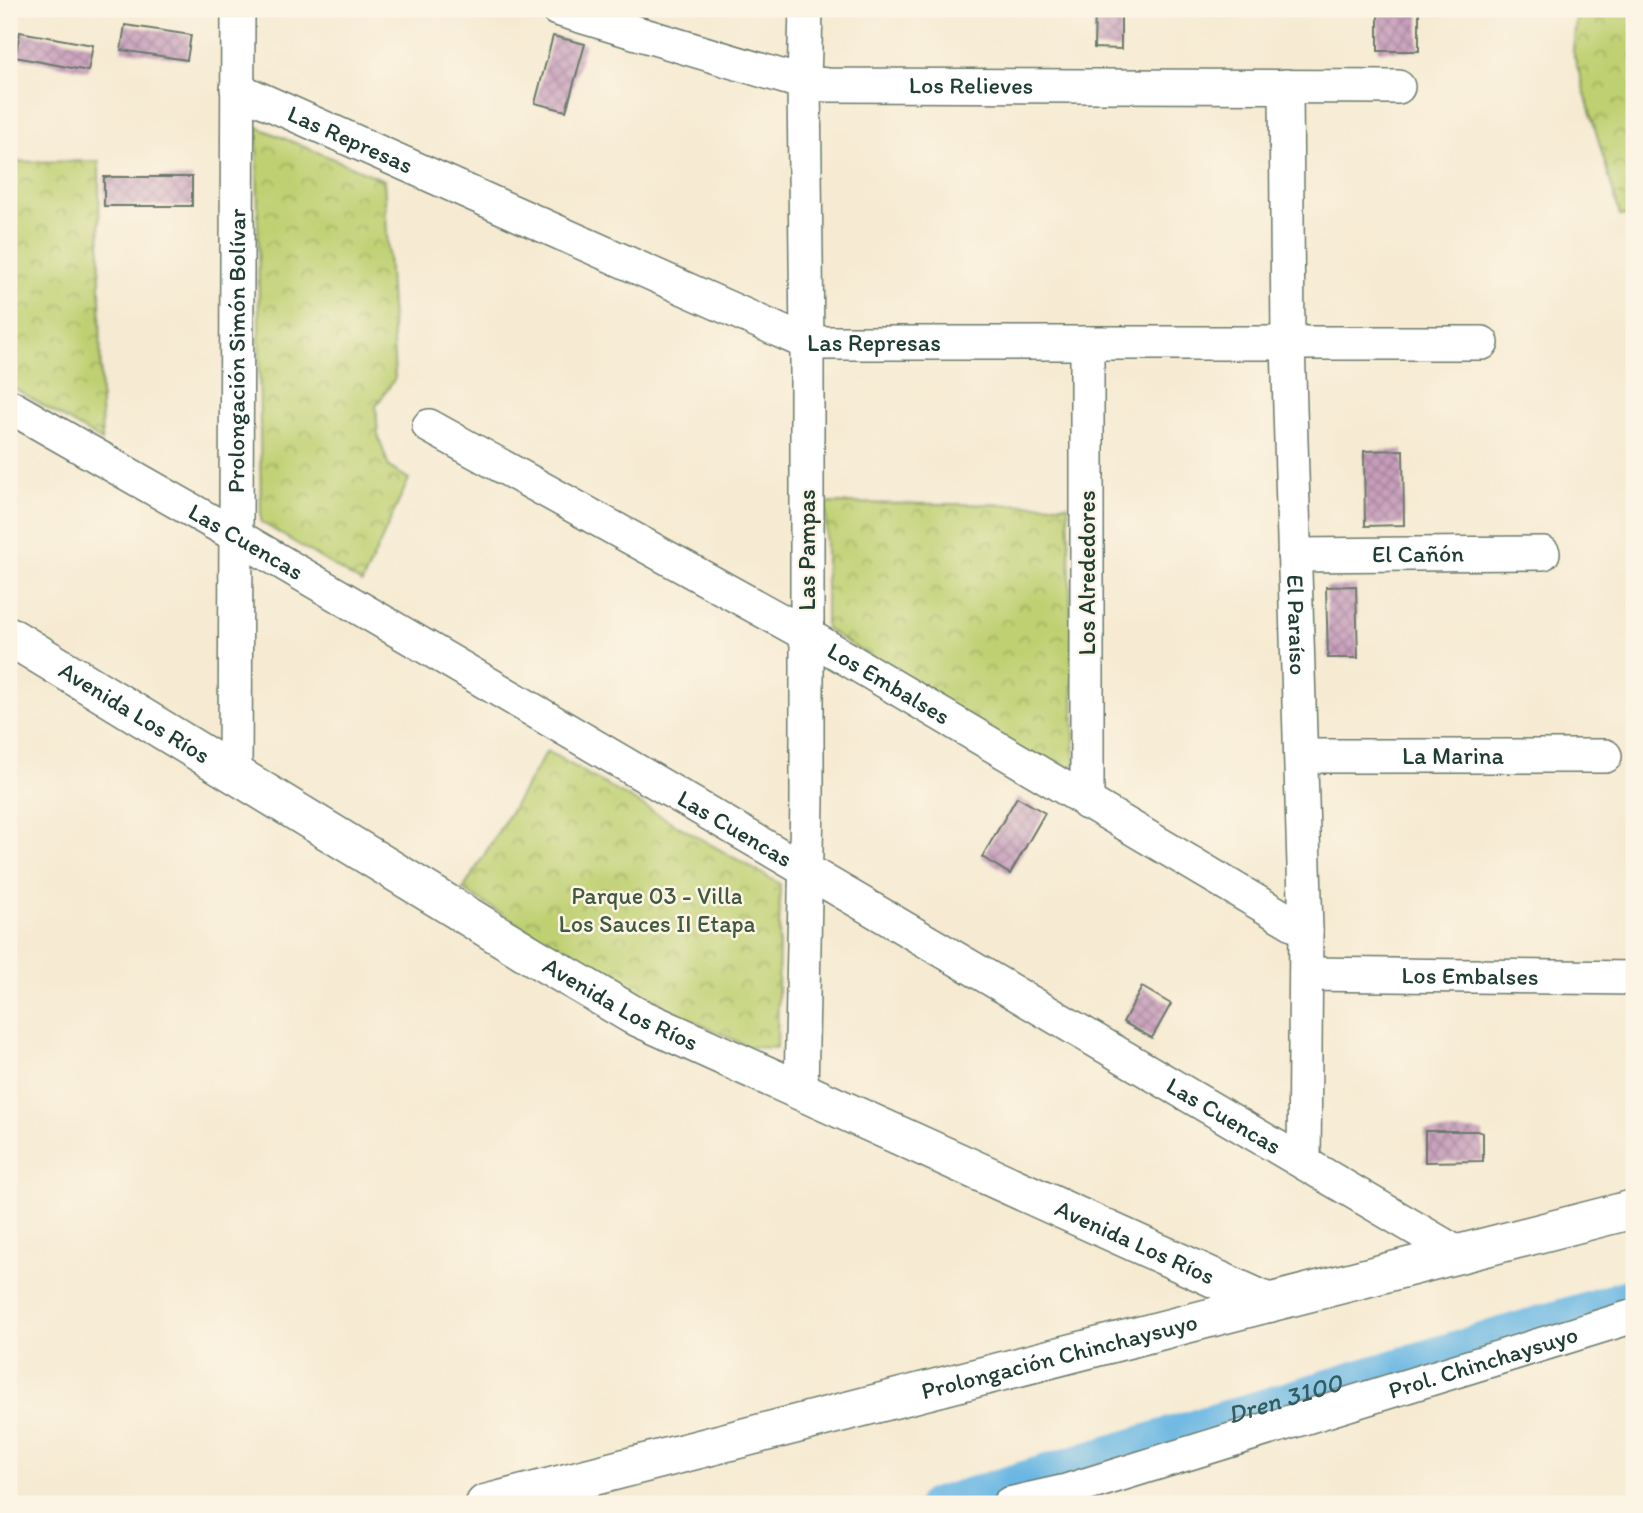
<svg xmlns="http://www.w3.org/2000/svg" width="1643" height="1513" font-family="Itim,sans-serif">
<defs>
<pattern id="park-crowns" width="20" height="18" patternUnits="userSpaceOnUse" patternTransform="scale(1.75)"><rect width="20" height="18" fill="#bfd072"/><path d="M2 6a3 3 0 1 1 6 0M12 15a3 3 0 1 1 6 0" fill="none" stroke="#9baa5e"/></pattern>
<pattern id="building-cross-hatch" width="8" height="8" patternUnits="userSpaceOnUse" patternTransform="scale(1.75)"><rect width="8" height="8" fill="#c79dbb"/><path d="M0 0l8 8M0 8l8-8" fill="none" stroke="#a18199"/></pattern>
</defs>
<rect width="100%" height="100%" fill="#fcf5e5"/>
<filter id="ink" filterUnits="userSpaceOnUse"><feTurbulence type="fractalNoise" baseFrequency=".0143" numOctaves="2"/><feDisplacementMap in="SourceGraphic" scale="14" xChannelSelector="R" yChannelSelector="G"/><feConvolveMatrix kernelMatrix="1 2 1 2 8 2 1 2 1" color-interpolation-filters="sRGB"/></filter>
<filter id="wash" filterUnits="userSpaceOnUse"><feTurbulence type="fractalNoise" baseFrequency=".00686" numOctaves="4" result="noise"/><feDisplacementMap in="SourceGraphic" scale="28" xChannelSelector="R" yChannelSelector="G"/><feGaussianBlur stdDeviation="1.57" result="paint"/><feColorMatrix in="noise" values="0 0 0 0 0 0 0 0 0 0 0 0 0 0 0 0 0 1.4 0 .05"/><feComposite in="paint" operator="in"/></filter>
<g filter="url(#wash)">
<rect width="100%" height="100%" fill="#f6ead2"/>
<!-- park -->
<path fill="url(#park-crowns)" stroke="#6f8653" stroke-width="2" d="M1577 9H1634V216L1620 215 1573 52Z
M257 127 384 180 395 378 376 406 378 435 389 467 409 479 362 583 261 522Z
M99 161 101 406 102 441 9 385V162Z
M826 503 1068 505 1075 764 1062 778 826 629Z
M547 751 780 884 777 1048 749 1047 623 988 463 890Z"/>
<g fill="none" stroke-linecap="round" stroke-linejoin="round">
<!-- canal -->
<path stroke="#6ab7e3" stroke-width="32" id="s1" d="M934 1504 1634 1293"/>
</g>
<g id="blocks">
<!-- building -->
<path fill="url(#building-cross-hatch)" d="M1095 9H1121V49L1094 48Z
M1378 9H1419V51H1378Z
M125 25 191 35 187 60 121 50Z
M20 32 93 45 88 71 15 57Z
M553 36 585 44 566 111 535 103Z
M104 177H192V206H104Z
M1403 450 1404 525 1365 526 1364 451Z
M1356 586 1358 658H1328L1326 587Z
M1017 797 1045 813 1010 874 982 857Z
M1142 987 1171 1004 1152 1038 1123 1022Z
M1425 1131H1477L1483 1133V1161L1425 1162Z"/>
</g>
</g>
<g filter="url(#ink)">
<use href="#blocks" fill-opacity="0" stroke="#6a7a6b" stroke-width="2"/>
<g fill="none" stroke-linecap="round" stroke-linejoin="round">
<!-- minor casing -->
<g stroke="#6a7a6b" stroke-width="36">
<g id="minor">
<path id="s2" d="M557 9 804 83 828 85 1398 87"/>
<path id="s3" d="M1286 86 1288 343 1306 931 1304 1163"/>
<path id="s4" d="M237 89 807 343H1482"/>
<path d="M1087 343V803"/>
<path id="s5" d="M9 406 235 535 1459 1254"/>
<path id="s6" d="M429 426 807 635 1306 931"/>
<path id="s7" d="M1294 555 1543 553"/>
<path id="s8" d="M1301 756H1605"/>
<path id="s9" d="M235 776 238 9"/>
<path id="s10" d="M1306 974 1634 978"/>
<path d="M801 1090 807 800V343L804 83 806 9"/>
<path id="s11" d="M1009 1504 1066 1491 1634 1316"/>
</g>
</g>
<!-- tertiary casing -->
<g stroke="#6a7a6b" stroke-width="41">
<g id="tertiary">
<path id="s12" d="M9 636 531 955 633 1015 1269 1303"/>
<path id="s13" d="M485 1504 1634 1209"/>
</g>
</g>
<!-- minor -->
<use href="#minor" stroke="#fff" stroke-width="33"/>
<!-- tertiary -->
<use href="#tertiary" stroke="#fff" stroke-width="38"/>
</g>
</g>
<g text-anchor="middle" stroke-width="5" stroke-linejoin="round" paint-order="stroke">
<!-- street labels -->
<g font-size="24" fill="#1f3d34" stroke="#fcf5e5">
<text dy="8" stroke="none"><textPath href="#s2" startOffset="425">Los Relieves</textPath></text>
<text dy="8" stroke="none"><textPath href="#s4" startOffset="124">Las Represas</textPath></text>
<text dy="8" stroke="none"><textPath href="#s4" startOffset="691">Las Represas</textPath></text>
<text dy="8" stroke="none"><textPath href="#s9" startOffset="425">Prolongación Simón Bolívar</textPath></text>
<text dy="8" stroke="none"><textPath href="#s5" startOffset="273">Las Cuencas</textPath></text>
<text transform="translate(807 550) rotate(-90)" y="8">Las Pampas</text>
<text dy="8" stroke="none"><textPath href="#s7" startOffset="124">El Cañón</textPath></text>
<text transform="translate(1087 573) rotate(-90)" y="8">Los Alrededores</text>
<text dy="8" stroke="none"><textPath href="#s3" startOffset="539">El Paraíso</textPath></text>
<text dy="8" stroke="none"><textPath href="#s6" startOffset="527">Los Embalses</textPath></text>
<text dy="8" stroke="none"><textPath href="#s12" startOffset="147">Avenida Los Ríos</textPath></text>
<text dy="8" stroke="none"><textPath href="#s8" startOffset="152">La Marina</textPath></text>
<text dy="8" stroke="none"><textPath href="#s5" startOffset="840">Las Cuencas</textPath></text>
<text dy="8" stroke="none"><textPath href="#s10" startOffset="164">Los Embalses</textPath></text>
<text dy="8" stroke="none"><textPath href="#s12" startOffset="714">Avenida Los Ríos</textPath></text>
<text dy="8" stroke="none"><textPath href="#s5" startOffset="1407">Las Cuencas</textPath></text>
<text dy="8" stroke="none"><textPath href="#s12" startOffset="1281">Avenida Los Ríos</textPath></text>
<text dy="8" stroke="none"><textPath href="#s13" startOffset="593">Prolongación Chinchaysuyo</textPath></text>
<text dy="8" stroke="none"><textPath href="#s11" startOffset="495">Prol. Chinchaysuyo</textPath></text>
</g>
<!-- park labels -->
<g font-size="24" fill="#3f5a40" stroke="#fcf5e5">
<text x="657" y="904">Parque 03 - Villa<tspan x="657" dy="28">Los Sauces II Etapa</tspan></text>
</g>
<!-- water labels -->
<g font-size="26" font-style="italic" fill="#325c60" stroke="#fcf5e5">
<text dy="9" stroke="none"><textPath href="#s1" startOffset="366">Dren 3100</textPath></text>
</g>
</g>
<!-- margin -->
<rect width="1643" height="1513" fill="none" stroke="#fcf5e5" stroke-width="35"/>
</svg>
